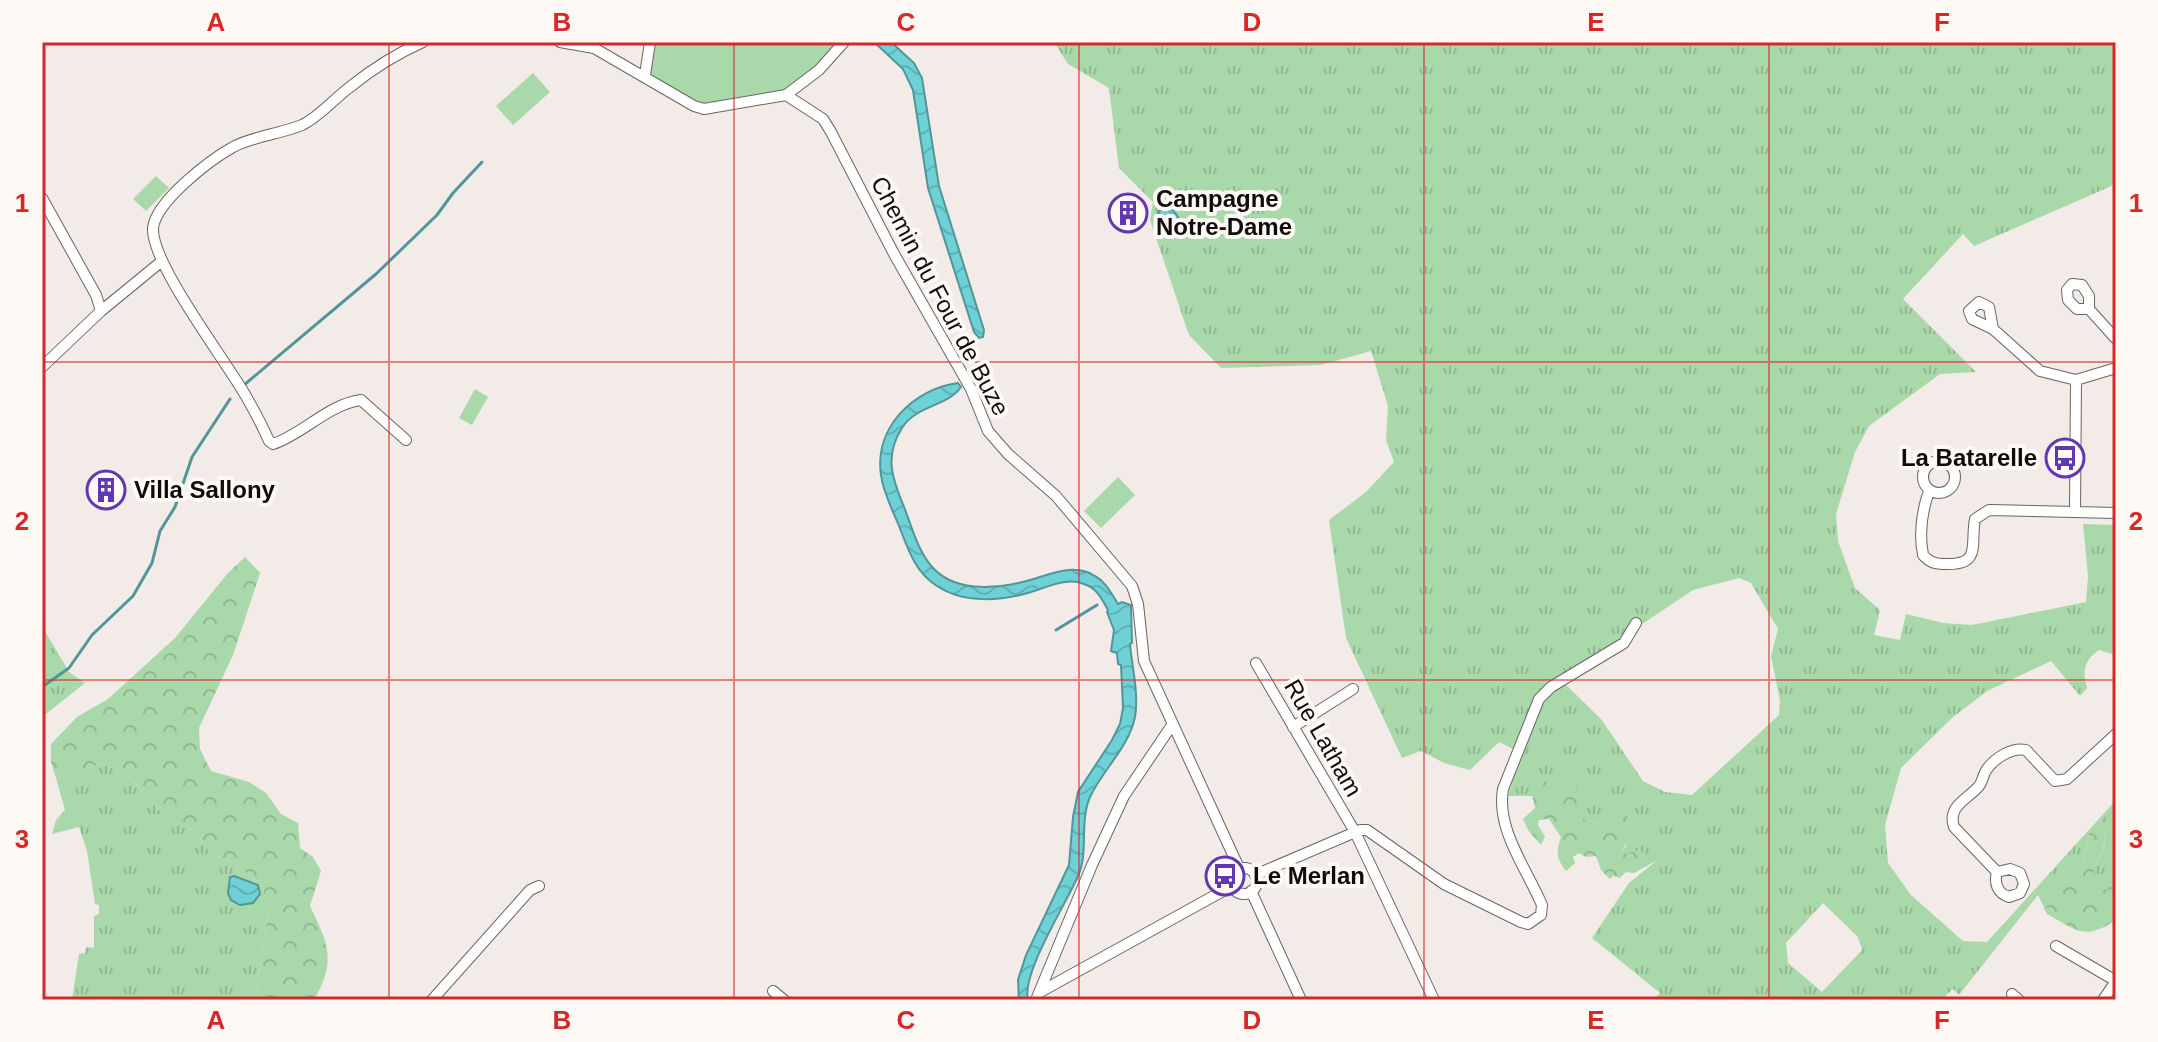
<svg xmlns="http://www.w3.org/2000/svg" width="2158" height="1042" font-family="Helvetica,sans-serif">
<defs>
<pattern id="grass-tufts" width="24" height="20" patternUnits="userSpaceOnUse" patternTransform="scale(2)"><rect width="24" height="20" fill="#a9d8ab"/><path d="M3 7l-1-3M5 7V3M7 7l1-3M15 17l-1-3M17 17v-4M19 17l1-3" fill="none" stroke="#90b892"/></pattern>
<pattern id="forest-crowns" width="20" height="18" patternUnits="userSpaceOnUse" patternTransform="scale(2)"><rect width="20" height="18" fill="#a9d8ab"/><path d="M2 6a3 3 0 1 1 6 0M12 15a3 3 0 1 1 6 0" fill="none" stroke="#90b892"/></pattern>
<pattern id="water-waves" width="16" height="10" patternUnits="userSpaceOnUse" patternTransform="scale(2)"><rect width="16" height="10" fill="#6ed1d6"/><path d="M0 5q4-4 8 0t8 0" fill="none" stroke="#5eb2b6"/></pattern>
</defs>
<rect width="100%" height="100%" fill="#f2ebe7"/>
<!-- grass -->
<path fill="url(#grass-tufts)" fill-rule="evenodd" d="M1054 42H2116V184L1974 246 1963 234 1903 299 1976 372 1940 374 1869 426 1855 452 1836 514 1838 541 1855 588 1880 610 1874 635 1900 640 1906 614 1943 623 1972 625 2086 602 2088 576 2083 524 2116 525V655L2099 650C2084 661 2082 670 2087 688L2080 696 2051 661 1987 691 1952 718 1901 768 1885 825 1888 863 1911 895 1963 941 1987 942 2116 800V883L2105 890 2093 883 2094 866C2106 853 2108 830 2105 813L2090 829 2081 876 2046 903 2047 914 2038 895 1959 995 1953 989 1941 1000H1653L1660 993 1592 938 1629 883 1656 861 1620 856 1626 845 1605 815 1598 824 1583 820 1582 802 1537 777 1534 796H1508L1521 753 1499 742 1470 770 1444 763 1421 751 1402 758 1346 638 1329 520 1366 492 1394 462 1386 440 1388 406 1371 351 1321 365 1221 368 1189 335 1150 220 1153 202 1119 168 1109 88 1068 64ZM1739 578 1751 583 1778 629 1771 656 1780 701 1779 715 1692 795 1665 792 1643 781 1601 719 1560 679 1693 590ZM1823 903 1858 937 1862 950 1822 992 1788 963 1786 943Z
M42 626 69 672 85 683 42 717Z
M100 763 127 774 166 818 192 829 212 854 235 863 262 887 269 906 257 988 250 1000H72L79 954 85 953 86 947 94 948V916L99 914V905L95 904 87 851 79 827 52 834 56 820 65 810 56 778 75 775Z"/>
<!-- forest -->
<path fill="url(#forest-crowns)" d="M245 557 260 573 233 655 199 728 200 749 211 771 249 782 266 793 281 814 298 823 300 848 313 857 321 871 310 906C329 945 336 961 314 1000H250L257 988 269 906 262 887 235 863 212 854 192 829 166 818 127 774 100 763 75 775 56 778 51 762V744L77 717 108 699 175 638 228 573Z
M1537 777 1559 788 1565 784 1574 785 1582 802 1584 820 1598 824 1605 815 1614 812 1628 817 1629 834 1621 855 1639 850 1656 861 1634 873 1626 872 1620 878 1613 876 1610 879 1601 870 1596 856 1586 857 1579 853 1573 857 1575 863 1566 871C1556 858 1556 852 1561 837L1549 819 1539 820 1538 825 1545 837 1541 845 1528 830 1523 819 1535 808 1530 786Z
M2106 812C2107 831 2106 852 2094 866V883L2105 890 2116 883V920C2083 941 2079 931 2047 914L2046 903 2055 883 2081 876 2090 829Z"/>
<!-- garden -->
<path fill="#a9d8ab" d="M653 42H840L824 62 790 87 775 93 702 105 651 76 648 68Z
M533 73 550 92 513 125 496 106Z
M156 176 169 188 146 211 133 199Z
M475 389 488 397 472 425 459 418Z
M1118 477 1135 495 1101 528 1084 511Z"/>
<!-- water -->
<path fill="url(#water-waves)" stroke="#529699" stroke-width="2" d="M874 42H891L914 63 922 78 939 186 984 330 983 337 979 338 974 332 928 188 913 90 903 69Z
M1169 204 1182 223 1171 231 1158 212Z
M958 383 961 387C947 407 916 405 902 428 884 456 892 478 904 507 912 527 918 552 933 568 958 595 1005 588 1037 578 1056 572 1076 564 1095 576 1106 582 1111 593 1118 604L1122 602 1131 605 1132 643 1130 644C1132 667 1139 694 1135 717 1128 749 1103 769 1090 797 1079 822 1089 852 1078 876 1066 904 1021 974 1028 1000H1019L1018 980 1026 955 1069 865 1073 817 1078 792 1112 740 1120 724 1123 708 1121 665 1118 664 1117 653 1111 651 1114 630 1107 612 1108 610C1102 599 1097 588 1084 584 1067 577 1048 587 1031 592 1002 601 964 604 937 586 915 572 908 549 899 526 892 509 883 492 881 475 874 428 913 389 958 383Z
M234 876 258 885 260 894 253 903 240 905 231 900 228 893 230 877Z"/>
<g fill="none" stroke-linecap="round" stroke-linejoin="round">
<!-- stream -->
<path stroke="#529699" stroke-width="3" d="M244 385 376 274 437 215 453 193 482 162
M1056 630 1097 605
M42 687 69 668 92 635 133 596 152 563 160 531 175 507 192 457 230 399"/>
<!-- minor casing -->
<g stroke="#6a6561" stroke-width="12">
<path id="minor" d="M560 42 594 48 694 106 704 109 786 95 823 119 831 132 894 254 971 389 988 431 1008 454 1056 496 1132 586 1138 604 1144 661 1239 868
M645 75 650 42
M786 95 819 70 844 42
M42 198 96 295 101 311
M2089 309H2077L2068 300 2067 290 2072 284 2082 285 2089 296V309L2116 339
M1993 329 1989 307 1979 302 1969 311 1972 319 1993 329 2040 371 2076 380 2116 368
M42 367 101 311 162 261
M2076 380 2075 512 2116 513
M406 440 361 400C329 404 303 434 273 444L269 441C263 427 255 412 247 398 227 362 151 264 153 228 156 201 210 160 233 147 254 136 280 134 302 125 319 117 335 98 350 87 371 70 398 53 423 42
M1923 477a16 16 0 1 1 32 0a16 16 0 1 1-32 0Z
M1929 491C1922 511 1919 534 1923 555 1930 563 1936 564 1946 564 1982 565 1970 545 1975 519L1989 510 2075 512
M1256 663 1355 832 1434 1000
M1293 727 1353 689
M1231 881a13 13 0 1 1 26 0a13 13 0 1 1-26 0Z
M1997 872 2010 869 2020 873 2024 884 2020 893 2009 897C1997 893 1994 883 1997 872L1954 827C1947 806 1967 800 1979 786 1983 781 1983 774 1987 769 1995 758 2012 747 2026 750L2055 781 2067 779 2116 734
M1255 875 1360 830H1367L1444 884 1521 922 1528 924 1541 915 1542 905C1527 869 1496 830 1503 789L1539 699 1551 687 1624 643 1636 623
M1251 891 1301 1000
M2056 946 2116 981
M773 991 784 1000
M1040 992 1232 886
M2012 994 2019 1000
M432 1000 530 890 539 886
M1036 1000 1092 865 1124 796 1172 725
M2103 1000 2116 981"/>
</g>
<!-- minor -->
<use href="#minor" stroke="#fff" stroke-width="10"/>
</g>
<!-- grid -->
<path fill="none" stroke="#d62828" stroke-width="2" stroke-opacity="0.55" d="M389 42V1000M734 42V1000M1079 42V1000M1424 42V1000M1769 42V1000M42 362H2116M42 680H2116"/>
<!-- icons -->
<defs>
<g id="building-ring" transform="scale(2)"><circle r="9.5" fill="#fef9f5" stroke="#6138b0" stroke-width="1.5"/><path d="M-4-6H4V6H1V3H-1V6H-4ZM-2.5-4.3h1.7v1.8h-1.7ZM.8-4.3h1.7v1.8H.8ZM-2.5-1h1.7V.8h-1.7ZM.8-1h1.7V.8H.8Z" fill="#6138b0"/></g>
<g id="bus-ring" transform="scale(2)"><circle r="9.5" fill="#fef9f5" stroke="#6138b0" stroke-width="1.5"/><path d="M-5-6H5V4H4V6H2V4H-2V6H-4V4H-5ZM-3.5-4V0h7V-4ZM-3.5 1.2v1.5H-2V1.2ZM2 1.2v1.5H3.5V1.2Z" fill="#6138b0"/></g>
</defs>
<g fill-rule="evenodd">
<use href="#building-ring" x="1128" y="213"/>
<use href="#bus-ring" x="2065" y="458"/>
<use href="#building-ring" x="106" y="490"/>
<use href="#bus-ring" x="1225" y="876"/>
</g>
<g text-anchor="middle" stroke-width="8" stroke-linejoin="round" paint-order="stroke">
<!-- poi labels -->
<g font-size="24" font-weight="bold" fill="#0f0d0c" stroke="#fef9f5" text-anchor="start">
<text x="1156" y="207">Campagne<tspan x="1156" dy="28">Notre-Dame</tspan></text>
<text x="2037" y="466" text-anchor="end">La Batarelle</text>
<text x="134" y="498">Villa Sallony</text>
<text x="1253" y="884">Le Merlan</text>
</g>
<!-- street labels -->
<g font-size="24" fill="#0f0d0c" stroke="#fef9f5">
<text transform="translate(940 296) rotate(62)" y="8">Chemin du Four de Buze</text>
<text transform="translate(1323 738) rotate(60)" y="8">Rue Latham</text>
</g>
</g>
<!-- border -->
<rect width="2158" height="1042" fill="none" stroke="#fef9f5" stroke-width="88"/>
<rect x="44" y="44" width="2070" height="954" fill="none" stroke="#d62828" stroke-width="3"/>
<g font-size="26" text-anchor="middle" font-weight="bold" fill="#d62828">
<text x="216" y="31">A</text>
<text x="562" y="31">B</text>
<text x="906" y="31">C</text>
<text x="1252" y="31">D</text>
<text x="1596" y="31">E</text>
<text x="1942" y="31">F</text>
<text x="22" y="212">1</text>
<text x="2136" y="212">1</text>
<text x="22" y="530">2</text>
<text x="2136" y="530">2</text>
<text x="22" y="848">3</text>
<text x="2136" y="848">3</text>
<text x="216" y="1029">A</text>
<text x="562" y="1029">B</text>
<text x="906" y="1029">C</text>
<text x="1252" y="1029">D</text>
<text x="1596" y="1029">E</text>
<text x="1942" y="1029">F</text>
</g>
</svg>
